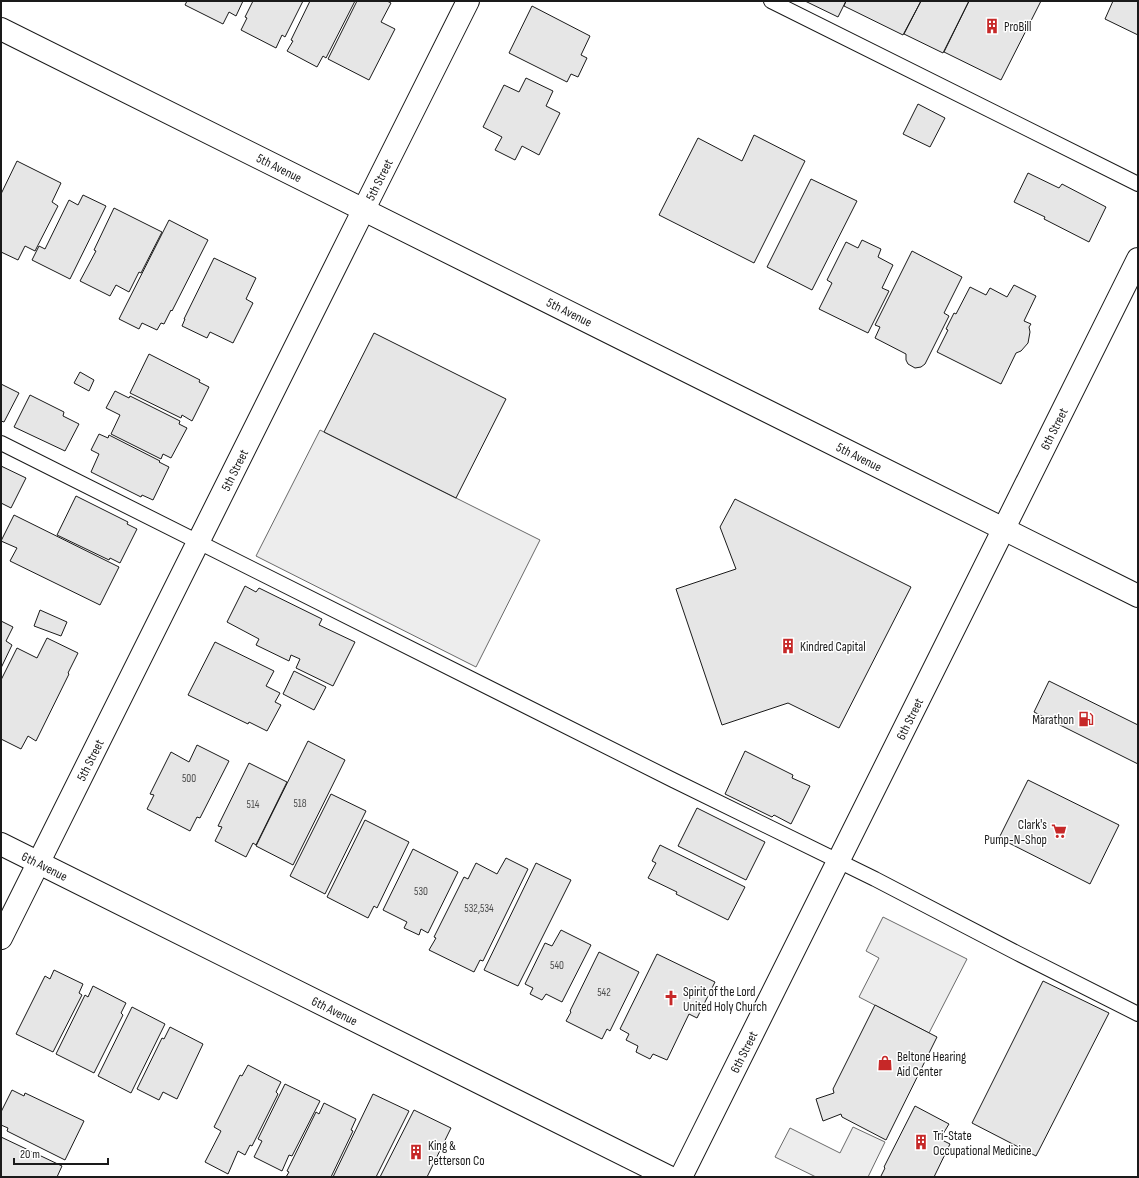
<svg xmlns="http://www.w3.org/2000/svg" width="1139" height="1178" font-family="'Sofia Sans Condensed',sans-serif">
<rect width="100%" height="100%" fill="#fff"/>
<!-- built -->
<path fill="#ededed" stroke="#6a6a6a" d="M320 430 540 540 476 667 256 556Z
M883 917 967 959 929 1033 859 997 879 958 866 951Z
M853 1127 885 1142 868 1177H816L775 1157 790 1128 840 1153Z"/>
<!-- building -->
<path fill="#e6e6e6" stroke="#1a1a1a" d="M187 1H243L236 16 229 12 223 24 185 5Z
M253 1H303L285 37 282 35 276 48 241 30 247 18 245 17Z
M310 1H355L326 58 323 56 317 67 287 51 293 41 291 40Z
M357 1H387L391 3 381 22 395 29 369 80 328 59Z
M805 1H846L838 17Z
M846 1H921L903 35 844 6Z
M921 1H969L943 53 904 34Z
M969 1H1041L1001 80 944 52Z
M1113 1H1138V35L1105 19Z
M532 6 590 36 581 55 587 58 578 77 571 74 567 82 509 53Z
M526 78 553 91 546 106 560 113 539 155 522 146 515 160 495 150 502 137 483 127 504 85 519 92Z
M918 104 945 118 930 147 903 134Z
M754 135 805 161 754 263 659 215 698 138 742 161Z
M17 161 61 183 52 202 58 206 35 251 25 246 18 260 1 252V194Z
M1028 173 1059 188 1062 184 1106 207 1089 242 1044 219 1045 217 1014 202Z
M811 179 857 201 812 290 767 267Z
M83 195 106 206 70 279 32 260 39 246 45 249 69 200 78 205Z
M114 208 162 232 141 273 139 272 129 292 116 285 110 296 80 281 96 251 94 250Z
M169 220 208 240 172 311 171 310 164 324 161 323 157 330 142 323 139 329 119 319Z
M862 240 881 249 878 257 893 265 882 288 889 291 868 333 819 309 832 283 827 280 846 242 858 248Z
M912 251 962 277 944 313 949 316 925 364 921 367 915 368 908 364 906 360V354L875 338 880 327 875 325Z
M214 258 256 278 246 299 253 303 233 343 210 332 207 338 182 326 185 319H184Z
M1014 285 1036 296 1024 321 1031 324 1029 327 1030 332 1028 343 1021 351 1016 353 1001 384 937 352 948 330 946 329 954 313 956 314 970 287 986 295 990 288 1007 297Z
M374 333 506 399 456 498 324 432Z
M149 354 200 380 199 382 209 387 192 421 182 415 181 418 130 393Z
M80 372 94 380 89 391 74 383Z
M1 384 19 393 4 422 1 421Z
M115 391 129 398 130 396 180 421 179 424 187 428 171 458 163 454 161 459 111 434 120 415 106 408Z
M30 395 64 412 63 416 79 424 65 451 14 427Z
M99 434 108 438 109 435 160 461 159 462 169 467 153 500 142 495 141 497 91 472 99 454 91 450Z
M1 466 26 478 11 508 1 503Z
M76 496 128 522 127 524 137 529 120 563 110 558 109 560 57 535Z
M735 499 911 587 839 728 788 703 722 725 676 589 736 569 720 527Z
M14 515 119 567 100 605 10 561 17 548 1 541Z
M245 586 256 592 259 588 322 619 319 625 355 642 333 686 296 668 300 659 291 655 289 661 256 645 259 639 227 622Z
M40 610 67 622 61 636 34 626Z
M1 621 13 627 6 641 12 645 1 668Z
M47 638 78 653 68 673 69 674 36 741 28 736 21 749 1 739V680L17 648 37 658Z
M215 642 274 671 266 686 280 693 275 702 281 705 267 731 249 722 248 724 188 695Z
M294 671 326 687 314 710 283 694Z
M1049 681 1138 725V764L1034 712Z
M308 741 345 760 293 865 256 846Z
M197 745 229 761 200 818 197 817 190 831 147 809 154 795 150 794 171 752 189 762Z
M745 751 793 775 792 778 810 786 791 824 774 815 772 817 725 794Z
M249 763 287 782 256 845 253 843 246 857 215 841 222 827 218 826Z
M1028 780 1119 825 1090 884 999 838Z
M331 794 366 811 325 894 290 876Z
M697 808 765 842 746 880 678 846Z
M365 820 409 842 377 908 374 906 368 918 327 897Z
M660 845 745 887 728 920 676 894 677 892 648 878 656 863 652 861Z
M413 849 458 872 428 933 421 929 419 935 404 928 407 922 383 910Z
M506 858 528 869 483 961 480 960 474 972 429 950 436 938 434 937 464 877 468 879 476 863 497 874Z
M536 863 571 880 518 986 484 970Z
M561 930 591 945 562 1002 546 994 542 1000 530 994 533 988 525 984 545 943 552 946Z
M599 952 639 972 610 1031 607 1029 602 1039 566 1021 571 1012 570 1011Z
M657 954 715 982 697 1018 689 1014 667 1060 653 1054 650 1059 636 1052 638 1046 626 1040 629 1034 620 1029Z
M54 970 83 984 79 993 82 995 53 1052 16 1034 45 976 50 979Z
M1043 981 1109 1013 1036 1156 972 1123Z
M93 986 126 1003 121 1013 123 1015 94 1073 56 1054 85 995 88 997Z
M875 1005 937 1037 886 1140 842 1117 841 1114 823 1121 816 1099 834 1093 833 1089Z
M132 1007 165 1024 131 1093 98 1076Z
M170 1027 203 1044 177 1099 163 1092 159 1100 137 1089 162 1038 164 1039Z
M248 1065 281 1082 276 1092 278 1094 252 1146 250 1145 245 1155 238 1151 228 1174 205 1162 221 1131 214 1127 240 1075 242 1076Z
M285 1084 320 1101 292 1156 289 1155 282 1171 254 1157 262 1141 258 1139Z
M12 1090 24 1096 25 1093 84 1121 65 1160 7 1131 8 1128 1 1125V1112Z
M373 1094 409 1111 376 1177H333Z
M324 1103 356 1119 351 1130 353 1131 331 1177H286L289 1172 287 1171 316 1112 319 1114Z
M915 1106 949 1124 940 1139 950 1144 934 1177H882L881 1176 885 1168 884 1167Z
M414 1110 451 1128 427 1177H380Z
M1 1137 62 1166 57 1177H1Z"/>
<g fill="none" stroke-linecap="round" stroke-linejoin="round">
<!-- service casing -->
<g stroke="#1a1a1a" stroke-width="16">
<path id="service" d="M771 1 1138 184
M1 443 673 780 875 879 1017 953 1138 1014"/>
</g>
<!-- minor casing -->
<g stroke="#1a1a1a" stroke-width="24">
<g id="minor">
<path id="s1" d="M1 844 669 1177"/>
<path id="s2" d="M1 938 364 209"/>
</g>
</g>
<!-- primary casing -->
<g stroke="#1a1a1a" stroke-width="24">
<g id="primary">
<path id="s3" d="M1 29C380 217 759 406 1138 596"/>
<path id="s4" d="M364 209 468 1"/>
<path id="s5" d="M681 1177 1138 259"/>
</g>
</g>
<!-- service -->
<use href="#service" stroke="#fff" stroke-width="14"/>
<!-- minor -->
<use href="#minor" stroke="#fff" stroke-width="22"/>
<!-- primary -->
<use href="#primary" stroke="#fff" stroke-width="22"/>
</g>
<!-- icons -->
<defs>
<g id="building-bare" transform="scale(1.2)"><path d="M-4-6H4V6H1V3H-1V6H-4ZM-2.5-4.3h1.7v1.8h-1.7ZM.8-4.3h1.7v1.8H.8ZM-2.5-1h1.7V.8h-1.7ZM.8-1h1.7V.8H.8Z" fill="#c62828" stroke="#fff" stroke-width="2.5" paint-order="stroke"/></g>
<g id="fuel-bare" transform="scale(1.2)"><path d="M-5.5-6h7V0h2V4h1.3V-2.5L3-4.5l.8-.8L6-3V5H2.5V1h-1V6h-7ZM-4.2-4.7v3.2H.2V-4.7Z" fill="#c62828" stroke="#fff" stroke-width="2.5" paint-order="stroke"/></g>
<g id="supermarket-bare" transform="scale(1.2)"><path d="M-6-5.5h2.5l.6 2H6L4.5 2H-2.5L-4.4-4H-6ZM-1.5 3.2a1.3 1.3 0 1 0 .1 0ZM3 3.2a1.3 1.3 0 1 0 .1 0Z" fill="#c62828" stroke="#fff" stroke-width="2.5" paint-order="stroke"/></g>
<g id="church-bare" transform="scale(1.2)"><path d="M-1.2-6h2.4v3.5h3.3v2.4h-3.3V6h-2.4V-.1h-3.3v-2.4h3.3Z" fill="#c62828" stroke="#fff" stroke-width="2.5" paint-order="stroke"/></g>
<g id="shop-bare" transform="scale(1.2)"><path d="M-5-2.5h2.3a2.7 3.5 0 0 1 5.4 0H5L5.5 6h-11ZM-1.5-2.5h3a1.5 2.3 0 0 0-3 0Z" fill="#c62828" stroke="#fff" stroke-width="2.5" paint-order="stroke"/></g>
</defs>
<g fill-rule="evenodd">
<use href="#building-bare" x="992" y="26"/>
<use href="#building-bare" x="788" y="646"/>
<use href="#fuel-bare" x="1086" y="719"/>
<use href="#supermarket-bare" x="1059" y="831"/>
<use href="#church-bare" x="671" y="998"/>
<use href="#shop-bare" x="885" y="1063"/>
<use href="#building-bare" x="921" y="1142"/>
<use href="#building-bare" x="416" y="1152"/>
</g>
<g text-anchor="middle" stroke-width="3" stroke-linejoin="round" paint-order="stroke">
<!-- number labels -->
<g font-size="11" fill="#4d4d4d">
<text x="189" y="782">500</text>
<text x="300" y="807">518</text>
<text x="253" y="808">514</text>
<text x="421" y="895">530</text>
<text x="479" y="912">532,534</text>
<text x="557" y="969">540</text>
<text x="604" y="996">542</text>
</g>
<!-- poi labels -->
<g font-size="13" fill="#1a1a1a" stroke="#fff" text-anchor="start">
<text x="1004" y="31">ProBill</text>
<text x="800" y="651">Kindred Capital</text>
<text x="1074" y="724" text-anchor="end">Marathon</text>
<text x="1047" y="829" text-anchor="end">Clark's<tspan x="1047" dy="15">Pump-N-Shop</tspan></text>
<text x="683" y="996">Spirit of the Lord<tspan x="683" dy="15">United Holy Church</tspan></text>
<text x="897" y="1061">Beltone Hearing<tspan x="897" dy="15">Aid Center</tspan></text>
<text x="933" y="1140">Tri-State<tspan x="933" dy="15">Occupational Medicine</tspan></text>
<text x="428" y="1150">King &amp;<tspan x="428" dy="15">Petterson Co</tspan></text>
</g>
<!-- street labels -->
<g font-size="13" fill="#1a1a1a" stroke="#fff">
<text dy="5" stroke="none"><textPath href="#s3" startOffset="311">5th Avenue</textPath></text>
<text dy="5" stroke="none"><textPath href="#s4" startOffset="33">5th Street</textPath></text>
<text dy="5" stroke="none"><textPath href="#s3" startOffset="635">5th Avenue</textPath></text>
<text dy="5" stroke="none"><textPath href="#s5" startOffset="836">6th Street</textPath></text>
<text dy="5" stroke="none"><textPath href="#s3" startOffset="959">5th Avenue</textPath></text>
<text dy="5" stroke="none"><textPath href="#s2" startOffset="523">5th Street</textPath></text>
<text dy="5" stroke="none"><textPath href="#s5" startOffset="512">6th Street</textPath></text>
<text dy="5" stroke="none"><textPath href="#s2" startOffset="199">5th Street</textPath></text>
<text dy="5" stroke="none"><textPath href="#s1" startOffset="49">6th Avenue</textPath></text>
<text dy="5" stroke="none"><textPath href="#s1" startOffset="373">6th Avenue</textPath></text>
<text dy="5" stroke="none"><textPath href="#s5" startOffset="140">6th Street</textPath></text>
</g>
</g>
<!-- border -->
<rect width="1139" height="1178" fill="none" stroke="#1a1a1a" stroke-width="4"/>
<!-- scale -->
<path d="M14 1158v6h94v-6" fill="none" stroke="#1a1a1a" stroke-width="2"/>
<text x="20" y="1158" font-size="12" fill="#1a1a1a" stroke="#ffffff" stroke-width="3" paint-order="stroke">20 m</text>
</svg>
